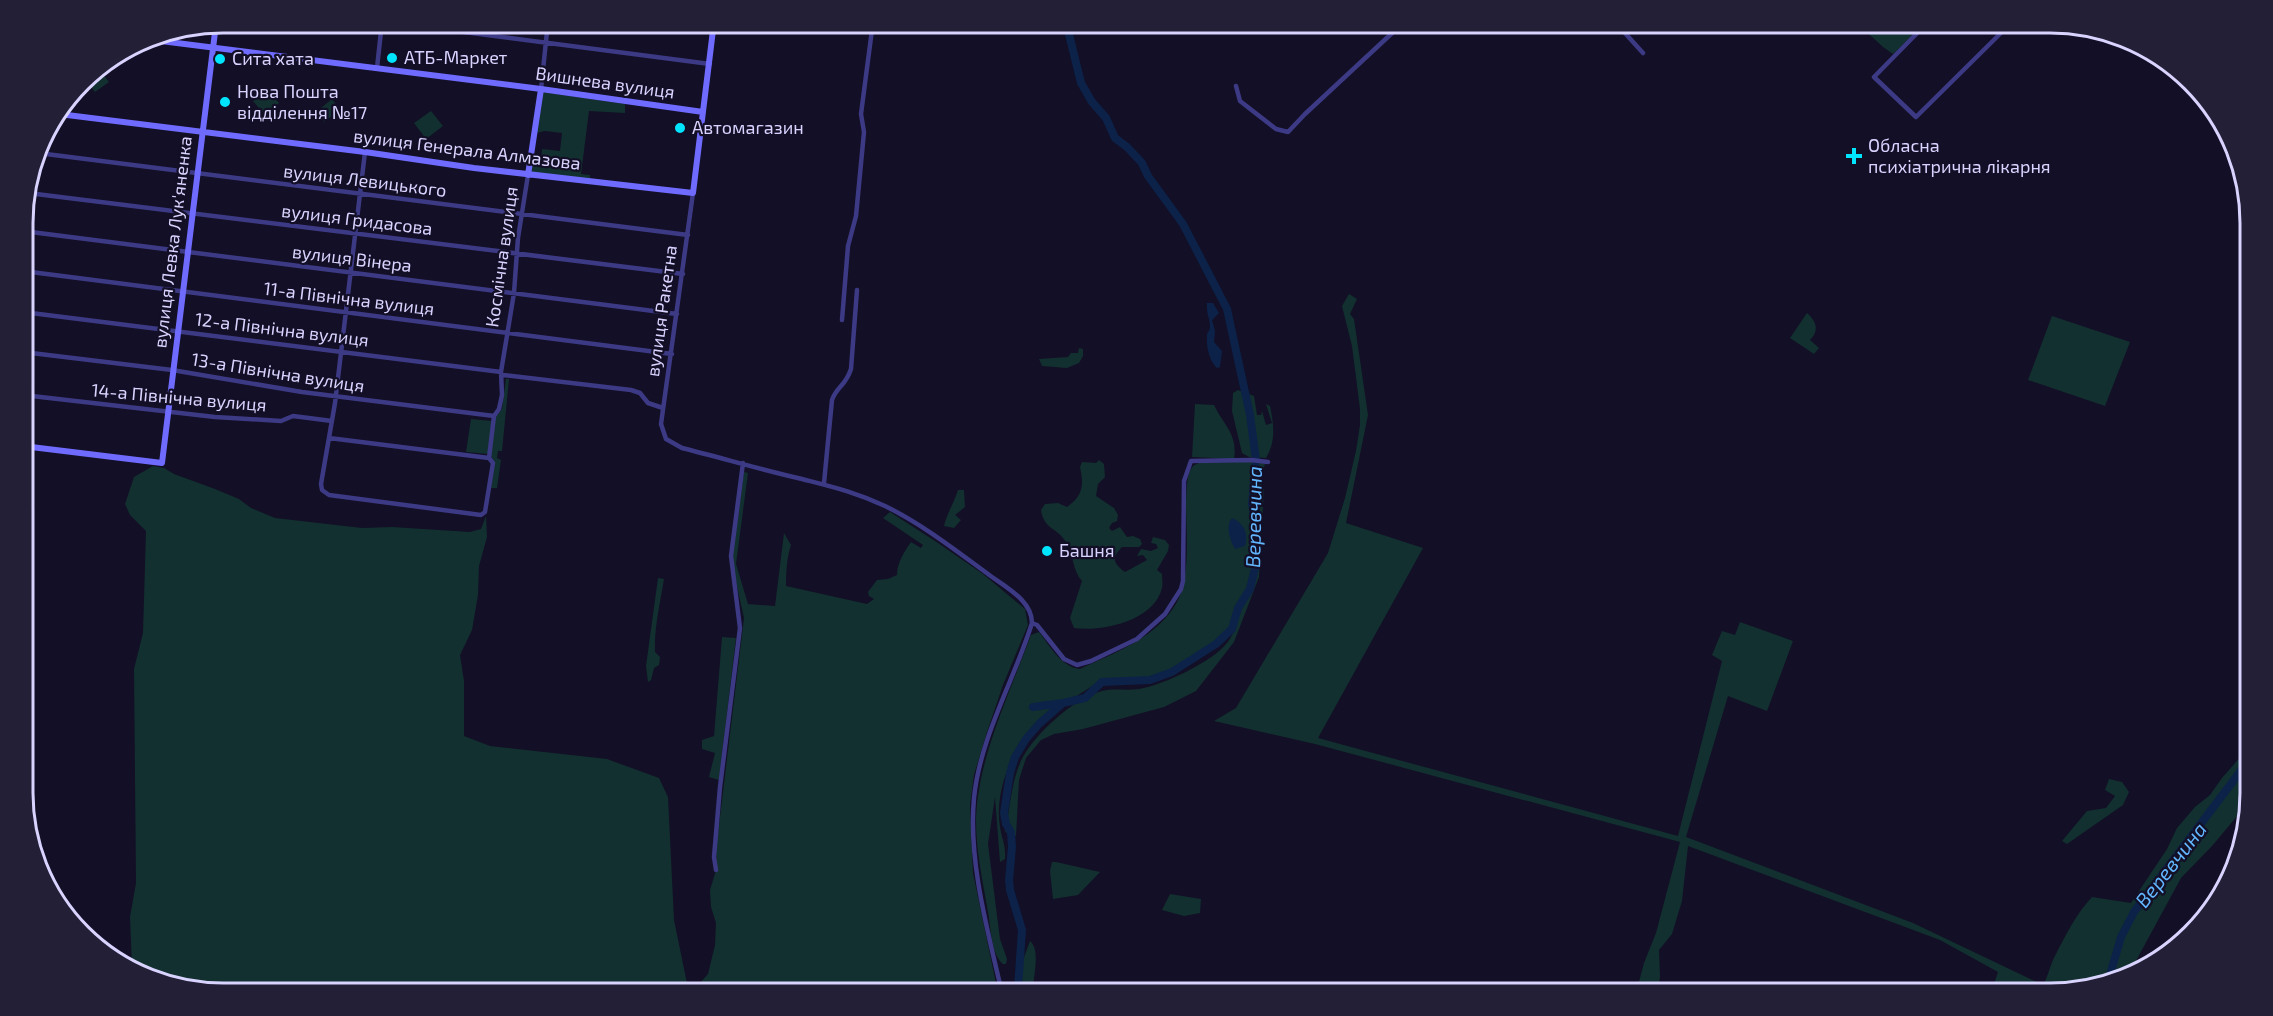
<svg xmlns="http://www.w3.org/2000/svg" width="2273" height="1016" font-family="'Exo 2',sans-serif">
<rect width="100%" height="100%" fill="#130f26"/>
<!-- green -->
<path fill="#12302f" d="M1857 23H1925L1893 54 1883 47Z
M98 68 109 82 95 92 85 80Z
M267 89 279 103 265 115 253 101Z
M542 92 625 104V113L589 111 581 174 590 175V179L531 172 533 160 541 161 542 149 560 151 562 133 545 131 536 133Z
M332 99 340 110 324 122 316 112Z
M431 111 443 126 426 139 414 123Z
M1349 294 1357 299 1350 314 1354 319 1368 415 1346 523 1423 548 1318 738 1678 836 1722 661 1712 655 1722 631 1735 635 1740 622 1793 641 1767 711 1728 696 1686 837 1913 923 2043 985C2049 975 2050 964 2056 954 2066 934 2077 913 2092 897L2131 903 2167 849 2177 828 2195 807 2210 795 2222 778 2250 746 2249 802 2212 846 2181 878 2131 970 2063 993H1991L1998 972 1940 940 1688 846 1682 901 1672 934 1659 950 1660 976 1658 993H1636L1644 963 1656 933 1680 842 1315 744 1214 721 1236 708 1328 553 1345 498 1356 451 1360 425V409L1352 346 1342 306Z
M1807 313C1816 321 1820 330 1810 340L1819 348 1814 354 1790 338Z
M2052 316 2130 342 2105 406 2028 380Z
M1079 348 1083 349V356L1079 363 1067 368 1042 366 1039 359 1068 357 1071 353H1078Z
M506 379H509L502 451H498L497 458 501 460 497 488H491L495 462 491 456 494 419 502 409Z
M1238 390 1254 396 1257 415H1261L1262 411 1266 425 1272 423 1266 404 1270 406C1274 425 1276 441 1266 458L1249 457 1242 453 1232 411 1233 393Z
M1195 404 1214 405C1224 426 1238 434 1234 459L1192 457Z
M471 419 492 421 488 454 466 452Z
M1099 460 1104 464 1105 477 1098 484 1096 496 1114 508 1118 515 1117 521 1112 523 1109 528 1112 531 1120 527 1127 537 1133 536 1140 539 1142 544 1139 547H1122C1111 558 1113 563 1125 572L1147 560 1143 555 1137 556 1141 549 1151 551 1158 548 1156 544 1151 543 1153 537 1165 540 1169 545 1168 551 1157 570 1162 574C1162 578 1163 584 1162 588 1154 621 1102 632 1074 628L1070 618 1082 581C1072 570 1074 555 1066 542 1057 527 1044 530 1041 510L1045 504 1058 503 1067 507C1083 496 1084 485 1080 467L1082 462 1096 463Z
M1206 462H1260L1265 464 1260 481 1264 490 1259 577 1234 642 1196 691 1164 707 1083 729 1054 734 1041 740 1026 758 1019 780 1016 836 1005 832C1010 809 1011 782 1021 761 1033 735 1074 698 1102 691 1114 688 1127 691 1139 689 1163 685 1212 662 1227 643 1236 632 1239 614 1244 602H1241L1230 628 1219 641 1166 672 1143 678H1105L1075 697 1060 701C1056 713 1033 727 1025 738 1007 761 995 798 1000 827 1002 840 1006 845 1005 859L1000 862 995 797 988 844 1000 939 1007 959 1006 964H1003C991 954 991 928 988 912 983 882 976 852 976 821 977 759 1010 693 1031 635L1039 632C1050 646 1061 667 1080 669 1116 652 1157 638 1177 602 1191 578 1186 530 1186 501 1187 492 1186 478 1191 469 1194 463 1200 463 1206 462Z
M153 466 164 468 174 474 215 489 239 499 251 508 275 518 362 528 392 527 470 532 481 529 486 516 487 537 479 566 478 595 472 630 460 655 464 681V736L490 746 607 759 659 778 668 797 674 920 689 993H223L146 978 132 967 130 917 136 883 134 669 143 633 146 531 130 515 125 504 134 477Z
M744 472 748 473 736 564 748 604 775 606 784 533 791 545C787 557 786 572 786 586L867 604 874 599 869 596 868 592 877 580 888 579 897 575C897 563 904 552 911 542L921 548 923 545 883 518 890 512 935 541 983 574 1025 609 1028 625 1003 685 987 732 974 775 970 805 973 873 998 993H912L858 983 829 993H691L708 974 715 945 716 923 711 907 710 890 717 867 716 850 744 618 733 568V553Z
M958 490H964L965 507 955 515 961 520 954 528 944 526C947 513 954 503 958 490Z
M658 578 664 579C660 604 654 628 655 652L660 657 659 665 654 668 651 680 648 682 646 666Z
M722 637 736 638 719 780 709 777 715 753 702 749V740L714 736Z
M2109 779 2122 782 2129 792 2123 805 2067 844 2062 841 2087 811 2106 808 2115 796 2105 790Z
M1052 862H1056L1100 872 1078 895 1053 899 1050 871Z
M1170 894 1201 899 1200 913 1184 916 1162 910Z
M1030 941C1041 950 1033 976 1033 990L1032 993H1023L1021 990 1023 960Z"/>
<!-- water -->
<path fill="#0c2248" d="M1207 303H1213L1219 313 1212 320 1215 331 1214 342 1222 351 1220 367 1217 368C1210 362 1206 347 1207 337 1207 331 1209 333 1210 327 1210 318 1206 313 1207 303Z
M1232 518C1244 523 1249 534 1245 546L1235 549C1230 540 1225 526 1232 518Z"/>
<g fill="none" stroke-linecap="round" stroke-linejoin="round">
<!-- river -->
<path stroke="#0c2248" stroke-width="8" d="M1033 707 1063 703
M2109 978 2121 937 2134 912 2243 768 2250 761
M1018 988 1022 930 1010 890 1009 880 1012 847 1011 832 1006 824 1004 813 1010 773 1015 757 1026 739 1039 724 1063 703 1085 698 1102 682 1150 680 1172 672 1216 644 1232 629 1238 608 1250 589 1256 564 1257 533 1252 504 1256 460 1250 415 1227 309 1183 224 1148 176 1142 163 1127 147 1115 138 1106 118 1092 102 1081 83 1066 22"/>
<!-- street -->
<path stroke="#3d3a85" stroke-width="4.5" d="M387 22 710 64
M1615 22 1643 53
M1928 22 1874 77 1916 117 2012 22
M377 68 382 22
M1236 86 1240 101 1276 129 1288 132 1305 114 1404 22
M541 89 548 22
M38 153 688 235
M28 193 683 274
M693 193 661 424 666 439 682 448C722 458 762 470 802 479 833 487 855 492 885 506 922 524 955 550 988 574 1005 587 1032 600 1032 623 1014 681 980 737 974 798 968 861 988 932 1002 993
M23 229 28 191
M23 231 677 314
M23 271 672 354
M23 312 501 372
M842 320 848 246 856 216 864 132 861 114 873 22
M23 352 172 370 302 392 494 416
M503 375 631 390 640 393 648 403 663 408
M23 395 215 417 281 421 293 416 332 421
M329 438 489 458 493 463 485 512 481 515 329 495 322 490 321 484 335 403 365 152
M489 458 494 416 499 409 502 395 501 372 514 293 518 238 528 175
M824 483 832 400C837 386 845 387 851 369L857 290
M1032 623 1037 625 1064 659 1077 665 1091 661 1137 639 1165 614 1181 589 1183 581 1184 481 1191 461 1251 460 1268 462
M716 870 714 857 720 787 740 628 731 556 743 463"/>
<!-- secondary -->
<path stroke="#6f6bff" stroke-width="6" d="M145 39 541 89 703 112
M59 114 365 152 474 168 693 193 714 22
M528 175 541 89
M23 446 162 463 216 24"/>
</g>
<!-- markers -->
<g fill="#00e5ff" stroke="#130f26" stroke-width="2">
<circle cx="392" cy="58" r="6"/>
<circle cx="220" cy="59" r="6"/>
<circle cx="225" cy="102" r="6"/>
<circle cx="680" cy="128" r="6"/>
<path d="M1851 147h6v6h6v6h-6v6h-6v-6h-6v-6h6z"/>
<circle cx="1047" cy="551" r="6"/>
</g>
<g text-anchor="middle" stroke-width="4.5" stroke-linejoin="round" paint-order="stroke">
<!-- poi labels -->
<g font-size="18" fill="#d9d4ff" stroke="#130f26" text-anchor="start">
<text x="404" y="64">АТБ-Маркет</text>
<text x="232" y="65">Сита хата</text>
<text x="237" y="98">Нова Пошта<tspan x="237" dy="21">відділення №17</tspan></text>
<text x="692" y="134">Автомагазин</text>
<text x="1868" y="152">Обласна<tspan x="1868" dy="21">психіатрична лікарня</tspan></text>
<text x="1059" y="557">Башня</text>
</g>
<!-- street labels -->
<g font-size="18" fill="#d9d4ff" stroke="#130f26">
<text transform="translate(605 83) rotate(8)" y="6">Вишнева вулиця</text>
<text transform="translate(467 150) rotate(7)" y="6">вулиця Генерала Алмазова</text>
<text transform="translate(365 181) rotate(7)" y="6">вулиця Левицького</text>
<text transform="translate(357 220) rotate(7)" y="6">вулиця Гридасова</text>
<text transform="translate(173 242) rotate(-83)" y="6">вулиця Левка Лук'яненка</text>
<text transform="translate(502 257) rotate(-82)" y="6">Космічна вулиця</text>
<text transform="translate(352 259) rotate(7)" y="6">вулиця Вінера</text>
<text transform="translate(349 299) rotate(7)" y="6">11-а Північна вулиця</text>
<text transform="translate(662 311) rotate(-82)" y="6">вулиця Ракетна</text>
<text transform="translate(282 330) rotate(7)" y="6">12-а Північна вулиця</text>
<text transform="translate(278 373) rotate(9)" y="6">13-а Північна вулиця</text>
<text transform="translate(179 398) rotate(5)" y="6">14-а Північна вулиця</text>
</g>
<!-- water labels -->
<g font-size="20" font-style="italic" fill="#62b6ff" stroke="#130f26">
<text transform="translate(1254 517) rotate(-89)" y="7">Веревчина</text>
<text transform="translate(2171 865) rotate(-52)" y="7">Веревчина</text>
</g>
</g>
<!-- crop -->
<path d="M0 0H2273V1016H0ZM223 33H2050A190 190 0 0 1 2240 223V793A190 190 0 0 1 2050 983H223A190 190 0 0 1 33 793V223A190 190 0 0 1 223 33Z" fill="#231f37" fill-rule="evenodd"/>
<path fill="none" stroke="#d9d4ff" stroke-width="3" d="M223 33H2050A190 190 0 0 1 2240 223V793A190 190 0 0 1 2050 983H223A190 190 0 0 1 33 793V223A190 190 0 0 1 223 33Z"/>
</svg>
